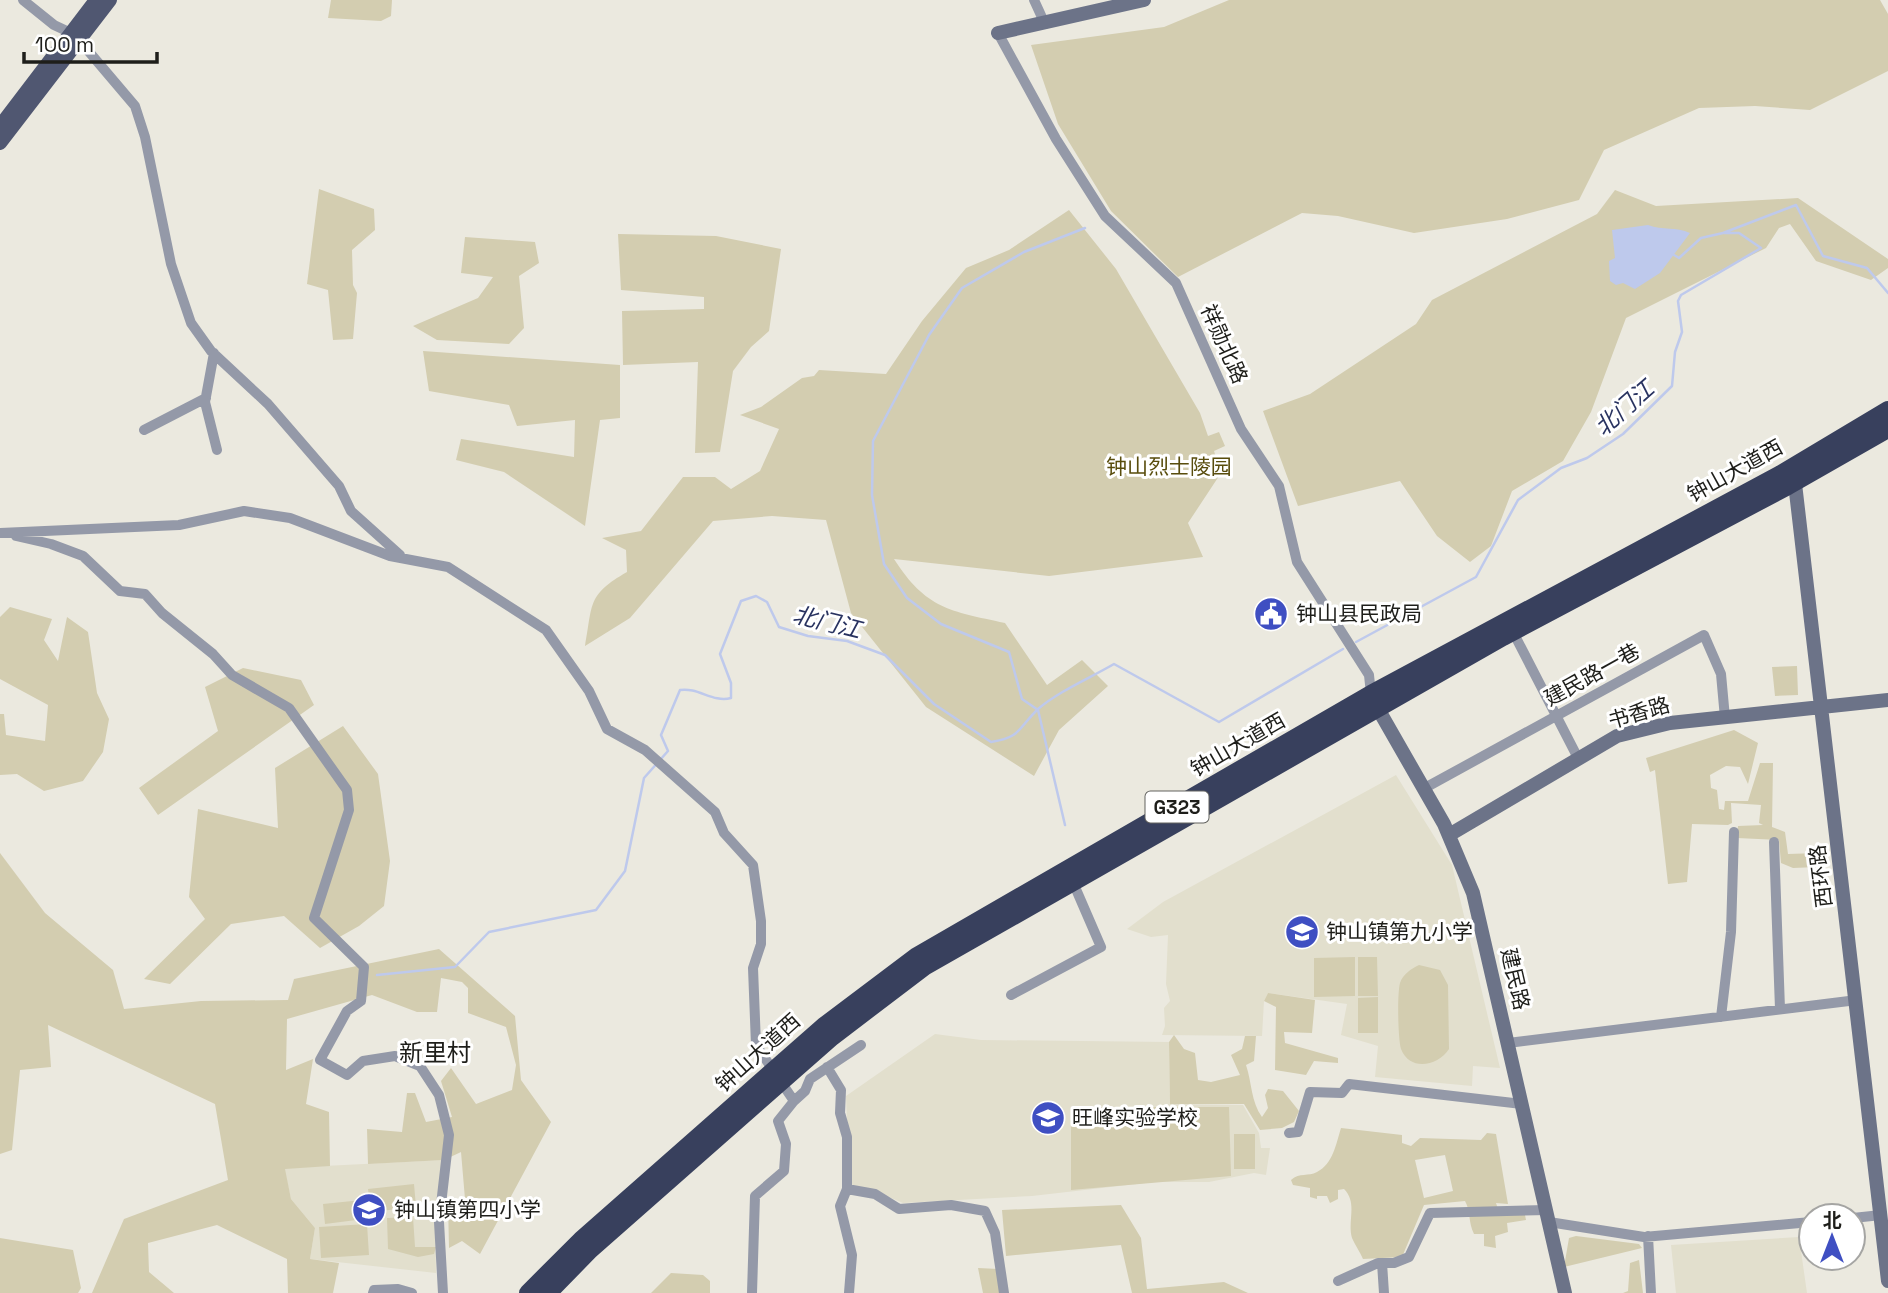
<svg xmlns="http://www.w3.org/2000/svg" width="1888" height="1293" font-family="'Space Grotesk','Noto Sans SC',sans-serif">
<rect width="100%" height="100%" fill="#ebe9df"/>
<!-- built -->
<path fill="#e2dfcd" d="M1396 775 1452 865 1500 1068 1473 1066 1472 1086 1375 1077 1378 1046 1341 1035 1347 1004 1268 993 1264 1001 1262 1036 1162 1035 1165 1026 1164 1008 1170 1001 1166 984 1168 935 1151 937 1127 929 1163 902Z
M935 1034 981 1040 1169 1042 1170 1104 1243 1105 1259 1133 1261 1148H1270L1266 1175 1254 1173 1209 1182H1154L1032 1196 903 1203 877 1192 850 1188 846 1096Z
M444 1160 435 1221 436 1273 310 1259 315 1228 291 1199 284 1168Z
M1799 1237 1807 1293H1676L1671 1245Z"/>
<!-- green -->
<path fill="#d3cdb0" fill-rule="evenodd" d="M331 0H392L391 16 381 21 328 18Z
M1229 0H1880L1888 14V71L1810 110 1755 106 1699 108 1604 150 1579 200 1507 219 1414 233 1338 216 1302 213 1178 277 1111 211 1058 124 1031 45 1164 27Z
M319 189 374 209 375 230 352 250 353 285 357 293 353 339 333 340 328 290 307 284Z
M1615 190 1656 206 1798 198 1888 259V268L1871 280 1816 261 1790 224 1779 228 1766 248 1626 318 1591 412 1563 461 1512 491 1491 546 1470 562 1437 536 1400 481 1298 506 1263 411 1310 394 1416 324 1432 300 1597 214Z
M1069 210 1116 269 1200 413 1208 436 1219 432 1225 446 1214 451 1221 473 1188 523 1203 557 1049 576 894 559C926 609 950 611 1005 623L1047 685 1082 660 1108 686 1059 730 1034 776 926 707 851 613 826 520 772 516 713 521 630 618 585 646C593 603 587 595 627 572L626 550 602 538 641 531 683 477H715L731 489 760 471 779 429 740 415 761 407 802 378 814 376 819 370 886 374 922 321 966 268 1009 250Z
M618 234 716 236 781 249 769 331 751 347 733 371 720 452 695 453 698 362 623 365 622 311 704 309V297L621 290Z
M465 237 535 242 539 263 519 276 524 328 509 344 437 340 413 326 478 298 493 277 461 273Z
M423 351 620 365V418L600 420 585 526 504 472 456 460 461 439 574 457 575 420 517 426 509 405 429 391Z
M10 607 52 619 44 640 58 661 67 617 88 632 97 693 109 719 103 752 83 781 44 791 17 774 0 775V714H4L6 735 45 741 48 705 0 679V617Z
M1797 666 1798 695 1775 696 1772 667Z
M243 668 301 680 314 705 158 815 139 788 218 731 205 687Z
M343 726 378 774 390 861 384 906 359 926 320 948 284 916 231 924 170 984 144 979 205 919 189 897 198 809 278 828 275 768Z
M1734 730 1758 743 1748 784 1740 767 1726 766 1710 775 1711 788 1717 790 1719 809 1724 810 1725 801H1748L1760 763H1773L1772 827 1785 832 1788 854 1817 853V867L1793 868 1781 863 1779 840 1737 838 1738 826 1763 825 1759 823 1761 805 1731 803 1732 823 1728 825 1692 824 1687 882 1668 884 1655 770 1650 772 1646 758Z
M0 853 45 913 113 970 124 1009 201 1001 288 1000 294 979 439 949 515 1016 521 1080 551 1122 480 1254 462 1241 449 1248 448 1203 465 1199 461 1152 444 1160 368 1164 367 1129 402 1132 407 1093H415L426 1122 452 1117 441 1081 451 1068 476 1104 512 1090 516 1065 506 1027 468 1013V988L462 982 441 978 437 1012H417L372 995 287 1019 286 1070 313 1059 306 1104 329 1112 330 1166 285 1169 291 1199 315 1228 310 1259 339 1263 333 1293H288L287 1259 217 1225 148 1243 149 1272 174 1293H92L124 1219 228 1180 215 1104 48 1025 51 1067 20 1070 12 1150 0 1154Z
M1355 957V996L1314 997V958Z
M1358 957H1377L1378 996H1358Z
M1419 965 1440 970 1448 985 1449 1049C1438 1066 1410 1072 1401 1049 1398 1039 1397 994 1400 983 1403 974 1411 969 1419 965Z
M1268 993 1315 1000 1312 1033 1284 1032 1285 1043 1338 1058V1063L1314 1061 1306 1075 1275 1070 1276 1007 1264 1001Z
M1378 997V1033H1358V998Z
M1174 1035 1184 1049 1195 1053 1198 1080 1211 1082 1240 1075 1231 1055 1242 1049 1245 1036H1256L1254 1061 1246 1065C1252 1083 1251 1102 1262 1117L1268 1108 1265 1095 1268 1089 1283 1091 1299 1111 1294 1122 1282 1128 1260 1130 1244 1104H1170L1169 1042Z
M1071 1107H1229L1231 1176 1071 1190Z
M1341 1128 1402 1135V1143L1411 1146 1420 1138 1481 1140 1487 1133 1496 1134 1508 1204 1496 1203 1500 1215H1525L1526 1220 1507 1223 1508 1232 1495 1236 1496 1248 1484 1246V1234H1474C1468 1222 1471 1212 1465 1201L1424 1205 1402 1257 1363 1259C1360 1252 1355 1245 1352 1238 1347 1221 1358 1203 1344 1189L1338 1190V1199L1330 1203 1327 1196H1317V1199L1310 1197V1188L1293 1185 1291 1180C1300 1172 1308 1177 1317 1172 1333 1164 1336 1144 1341 1128ZM1445 1155 1453 1191 1424 1198 1415 1160Z
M1234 1134H1255V1169H1234Z
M414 1184 416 1207 371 1212 368 1189Z
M362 1200 364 1219 325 1224 323 1204Z
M1121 1205 1141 1238 1147 1289 1224 1282 1248 1293H1132L1121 1245 1006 1256 1002 1210Z
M413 1217 415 1247H436L434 1254 418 1257 388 1249 387 1218Z
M367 1224 369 1255 321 1258 319 1227Z
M1576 1236 1639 1244 1642 1248 1564 1267 1569 1238Z
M0 1238 73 1250 81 1288 78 1293H0Z
M1639 1260 1643 1293H1623L1628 1291 1630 1263Z
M978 1268 998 1269 1001 1293H983Z
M671 1273 703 1275 710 1281V1293H651Z"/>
<!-- water -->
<path fill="#bec9ec" d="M1648 225C1663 231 1676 226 1690 233L1660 273 1635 289 1623 283 1616 285 1610 281 1609 261 1615 258 1612 230Z"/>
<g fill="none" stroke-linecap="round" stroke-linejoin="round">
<!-- stream -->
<path stroke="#bec9ec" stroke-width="2.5" d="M1674 255 1679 258 1701 238 1723 233
M1356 642 1476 577 1518 500 1561 468 1587 458 1623 434 1672 386 1675 352 1682 332 1678 301 1681 295 1761 248 1739 233H1723L1796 205 1823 256 1867 268 1888 293
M1065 825 1038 710 1022 699 1009 652 941 624 907 598 884 564 872 495 873 441 929 335 962 288 1024 252 1085 228
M377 975 455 967 489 932 596 910 625 871 644 778 668 751 661 735 680 690C698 687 713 703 731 698V683L720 654 741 601 756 596 767 602 779 627 808 636 847 641 885 655 934 704 991 742C1022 737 1018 728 1038 709 1059 691 1090 678 1114 664L1219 722 1343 649"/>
<!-- street -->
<path stroke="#9499a8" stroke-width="10" d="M23 0 54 25 71 33
M1034 0 1045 24
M998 33 1056 139 1105 216 1176 283 1241 429 1279 486 1297 562 1369 675 1371 694
M79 40 135 106 145 137 171 264 191 323 211 351 268 404 339 486 351 511 400 555
M214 353 205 402 217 450
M144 430 206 398
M0 533 179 525 244 511 290 518 390 556 448 567 546 630 589 691 607 729 645 750 715 812 724 833 753 865 761 921V944L753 968 756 1045 794 1101 778 1121 786 1144 784 1171 755 1196 752 1293
M16 536 51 544 83 556 120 591 145 594 162 613 213 654 232 675 289 708 347 790 349 810 314 918 364 967 361 1001 347 1011 320 1060 347 1075 363 1061 395 1056 420 1066 439 1095 449 1135 439 1222 443 1293
M1512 630 1579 760
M1423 789 1704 635 1721 674 1725 718
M1774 842 1780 1009
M1011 995 1101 947 1072 880
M1721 1017 1731 932 1734 832
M1508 1043 1857 1000
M827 1067 841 1090 840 1113 847 1137V1189L875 1194 899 1209 951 1205 985 1211 995 1233 1004 1293
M794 1101 805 1091 810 1079 861 1045
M1289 1133 1298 1132 1310 1092 1342 1093 1349 1084 1522 1104
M847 1189 840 1206 852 1255 849 1293
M1853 1218 1881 1215
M1549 1222 1644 1237 1811 1222
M1648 1236 1651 1293
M1382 1263 1384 1293
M1338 1281 1378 1263H1394L1409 1257 1430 1213 1547 1210
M373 1293 374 1290 398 1289 412 1293"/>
<!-- secondary -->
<path stroke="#6c7388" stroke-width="14" d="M998 33 1144 0
M1794 475 1888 1281
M1373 700 1444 824 1473 893 1565 1293
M1449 835 1617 736 1670 723 1888 700"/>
<!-- primary -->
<path stroke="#505771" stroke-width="14" d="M0 126 96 0
M0 143 110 0"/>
<!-- highway -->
<path stroke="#38405d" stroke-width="18" d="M528 1293 581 1240 824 1026 917 956 1371 694 1781 474 1888 410
M548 1293 590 1250 832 1037 924 967 1503 637 1788 486 1888 429"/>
</g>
<!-- icons -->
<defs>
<g id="civic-disc" transform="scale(1.75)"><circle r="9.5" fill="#3f4fc2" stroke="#fff"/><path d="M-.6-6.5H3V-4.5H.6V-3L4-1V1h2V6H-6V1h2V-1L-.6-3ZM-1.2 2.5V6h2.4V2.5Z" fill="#fff"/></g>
<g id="school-disc" transform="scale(1.75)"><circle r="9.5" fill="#3f4fc2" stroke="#fff"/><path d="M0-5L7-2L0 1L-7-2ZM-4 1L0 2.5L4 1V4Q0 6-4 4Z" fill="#fff"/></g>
</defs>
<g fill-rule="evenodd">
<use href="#civic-disc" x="1271" y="614"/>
<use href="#school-disc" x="1302" y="932"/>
<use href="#school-disc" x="1048" y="1118"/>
<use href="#school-disc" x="369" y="1210"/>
</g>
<g text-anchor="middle" stroke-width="6" stroke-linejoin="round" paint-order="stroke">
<!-- shield labels -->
<rect fill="#fff" stroke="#62625f" stroke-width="2" x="1145.5" y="791.5" width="63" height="31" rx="5"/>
<g font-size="19" font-weight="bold" fill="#1e1e1a">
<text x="1177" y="814">G323</text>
</g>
<!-- street labels -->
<g font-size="21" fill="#1e1e1a" stroke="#fff">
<text transform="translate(1224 344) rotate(66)" y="7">祥勋北路</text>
<text transform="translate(1735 471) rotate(-29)" y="7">钟山大道西</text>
<text transform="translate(1592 675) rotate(-29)" y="7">建民路一巷</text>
<text transform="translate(1639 713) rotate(-16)" y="7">书香路</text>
<text transform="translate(1238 745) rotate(-30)" y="7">钟山大道西</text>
<text transform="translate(1821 876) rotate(-97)" y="7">西环路</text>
<text transform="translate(1515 979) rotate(77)" y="7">建民路</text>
<text transform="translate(758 1053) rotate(-42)" y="7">钟山大道西</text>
</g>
<!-- park labels -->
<g font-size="21" fill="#594d0d" stroke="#fff">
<text x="1169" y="474">钟山烈士陵园</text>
</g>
<!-- poi labels -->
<g font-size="21" fill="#1e1e1a" stroke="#fff" text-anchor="start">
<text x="1296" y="621">钟山县民政局</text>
<text x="1326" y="939">钟山镇第九小学</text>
<text x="1072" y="1125">旺峰实验学校</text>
<text x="394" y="1217">钟山镇第四小学</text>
</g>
<!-- water labels -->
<g font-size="23" font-style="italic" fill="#293360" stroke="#fff">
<text transform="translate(1624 408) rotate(-41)" y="8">北门江</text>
<text transform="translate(827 622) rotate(14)" y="8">北门江</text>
</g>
<!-- quarter labels -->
<g font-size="24" fill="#1e1e1a" stroke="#fff">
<text x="435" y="1061">新里村</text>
</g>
</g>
<!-- north arrow -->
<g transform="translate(1832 1237)"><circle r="33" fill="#ffffff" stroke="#a5a5a3" stroke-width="2"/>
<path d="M0-5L12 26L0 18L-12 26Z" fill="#3f4fc2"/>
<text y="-10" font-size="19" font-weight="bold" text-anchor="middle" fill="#1e1e1a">北</text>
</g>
<!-- scale -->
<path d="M24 52v10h133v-10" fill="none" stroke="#1e1e1a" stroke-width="3.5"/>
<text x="35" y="52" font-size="21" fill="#1e1e1a" stroke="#ffffff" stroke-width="5" paint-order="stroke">100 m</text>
</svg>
